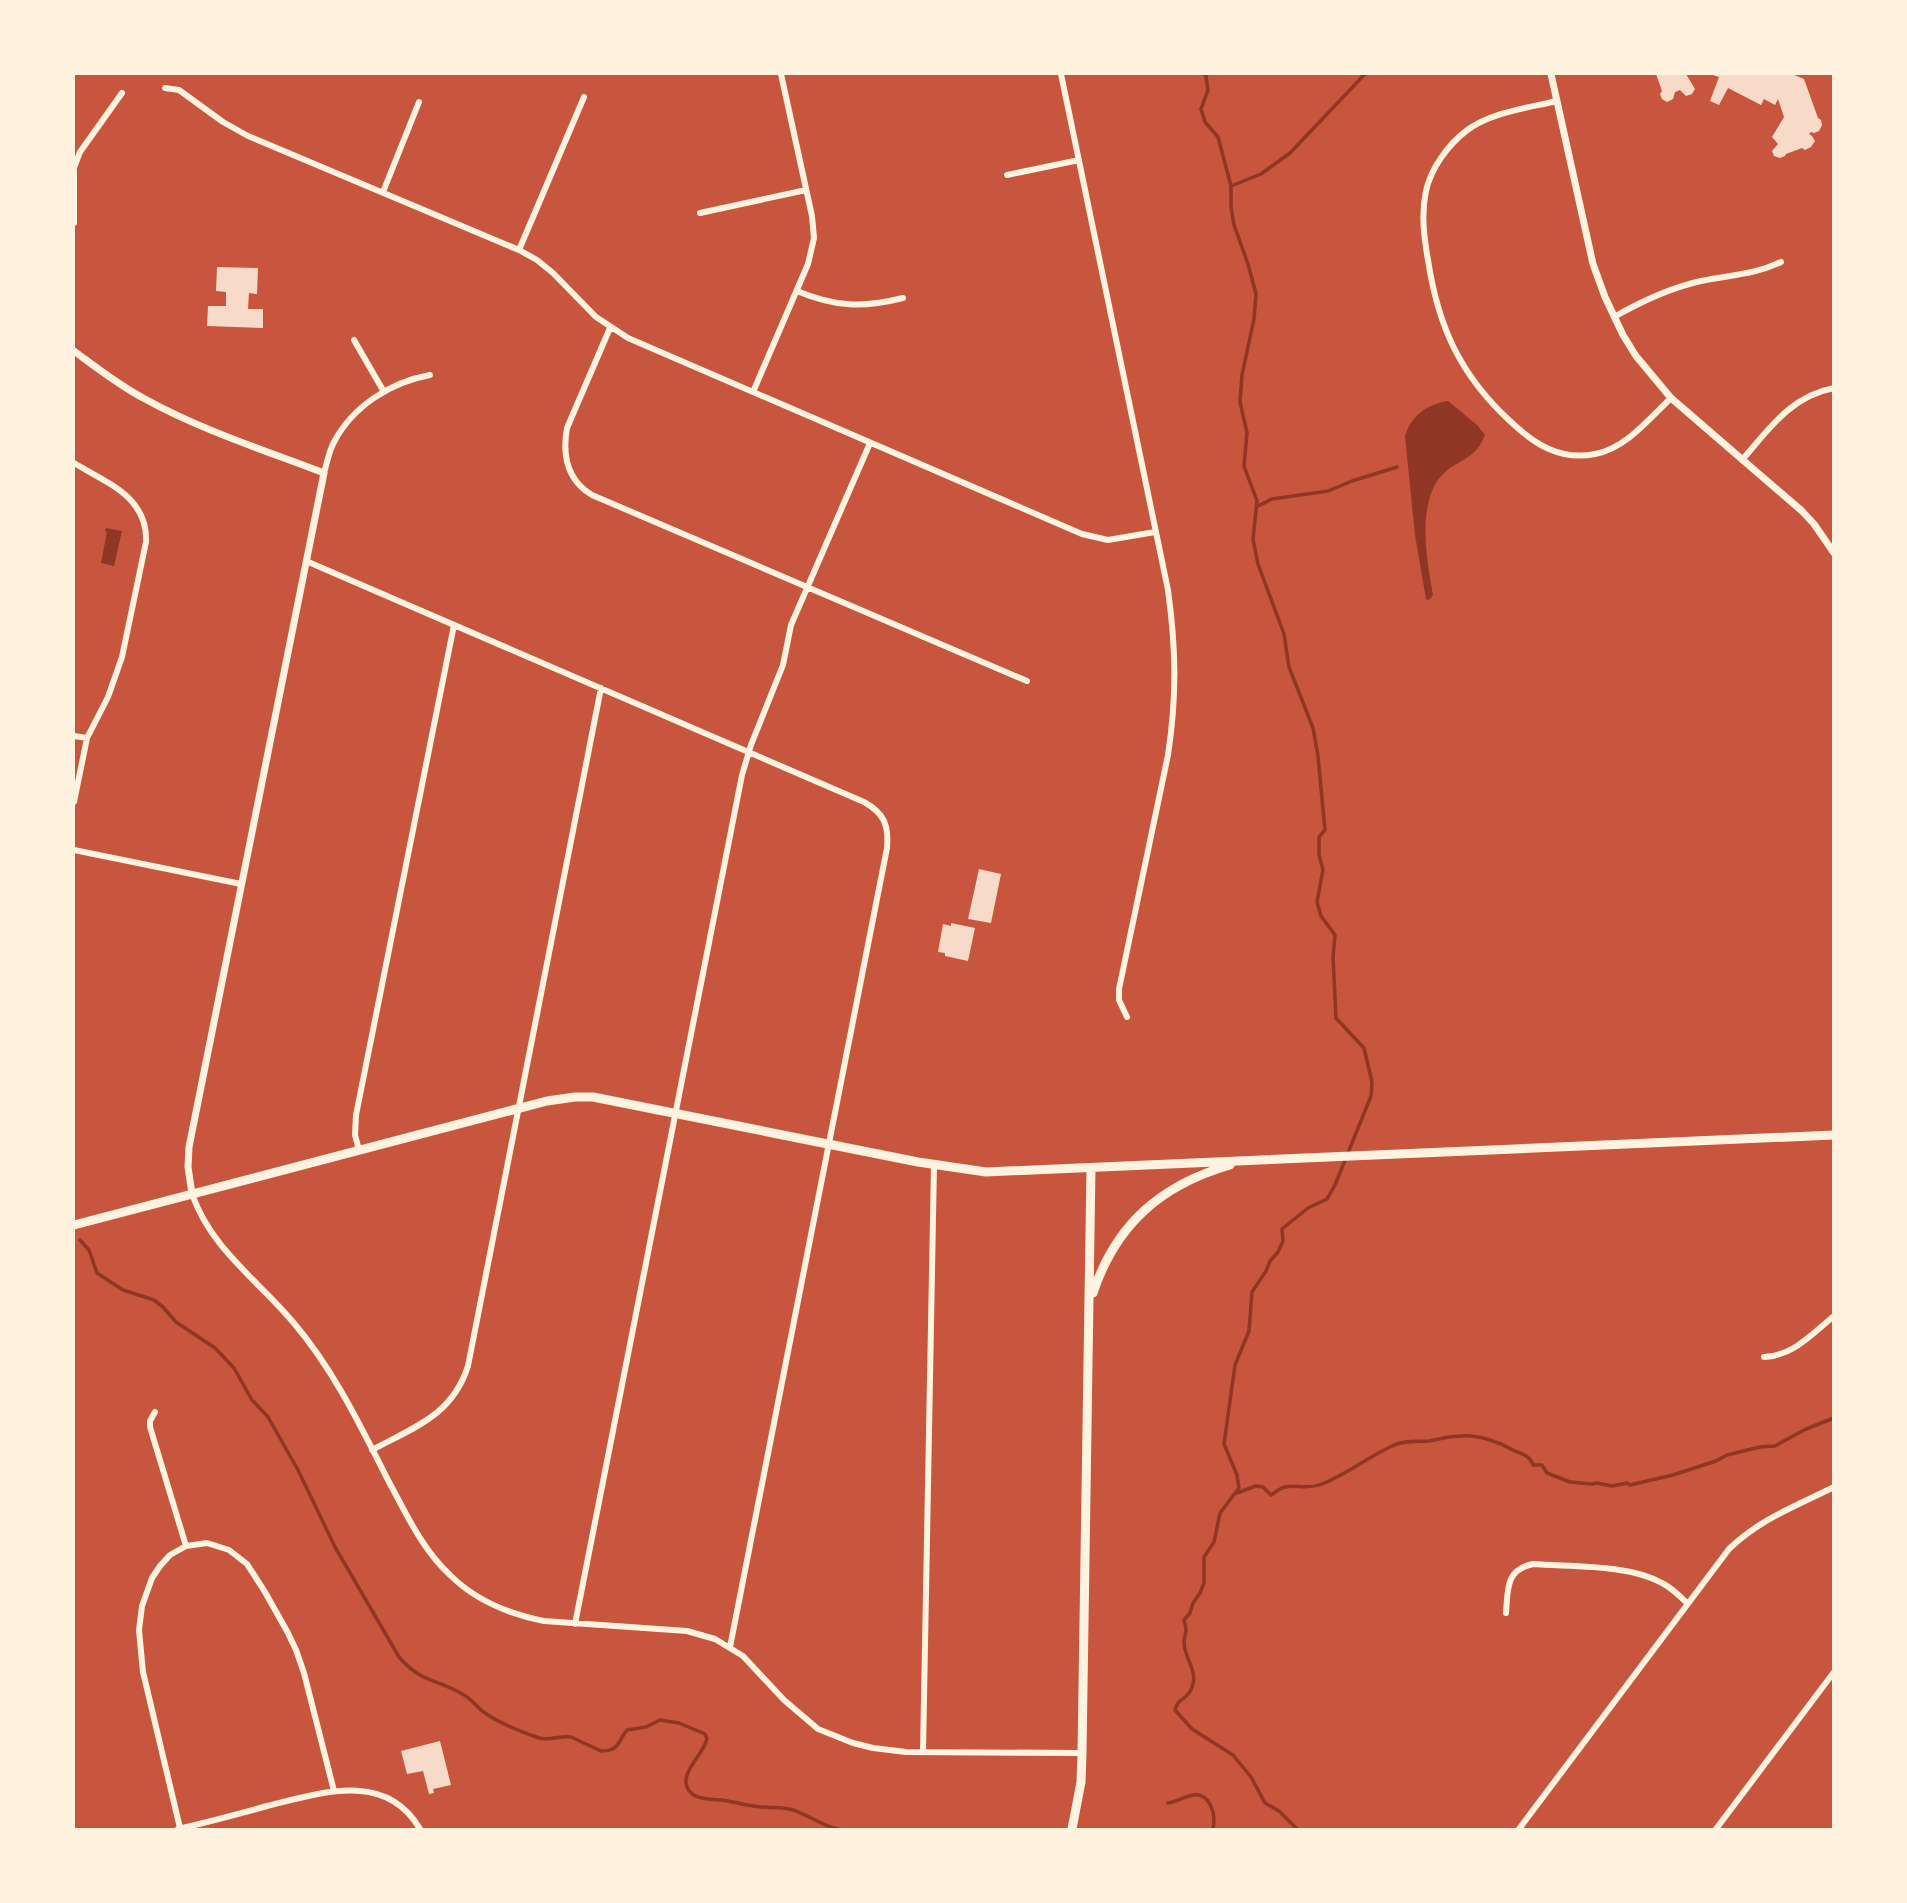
<svg xmlns="http://www.w3.org/2000/svg" width="1907" height="1903" font-family="'Nunito Sans',sans-serif">
<rect width="100%" height="100%" fill="#c8553d"/>
<!-- water -->
<path fill="#8f3625" d="M1448 401 1477 425 1485 435C1476 458 1461 459 1445 472 1415 499 1427 561 1433 595L1429 600 1426 599 1415 535 1405 436C1411 416 1427 404 1448 401Z
M106 528 122 531 114 566 101 563 107 532 105 531Z"/>
<g fill="none" stroke-linecap="round" stroke-linejoin="round">
<!-- stream -->
<path stroke="#8f3625" stroke-width="3.5" d="M1204 74 1206 76 1208 90 1201 109 1205 122 1218 137 1231 186V207L1234 225 1248 264 1256 294 1254 319 1242 375 1240 402 1247 433 1244 466 1257 501 1253 539 1258 564 1284 634 1289 667 1313 728 1318 756 1324 820 1325 830 1319 837V855L1323 870 1317 902 1321 916 1335 935 1333 957 1336 1018 1364 1048 1372 1082 1371 1096 1335 1185 1327 1199 1308 1208 1282 1229 1283 1241 1278 1252 1270 1261 1266 1271 1252 1292 1249 1331 1235 1365 1224 1444 1237 1475 1239 1488 1220 1513 1214 1542 1204 1557V1583L1200 1593 1193 1603 1190 1613 1184 1620C1188 1634 1185 1631 1184 1642 1184 1660 1202 1673 1189 1693 1184 1700 1177 1700 1175 1710L1192 1729 1233 1755 1251 1777 1265 1803 1279 1811 1297 1829
M1231 186 1261 174 1290 153 1365 74
M1256 507 1272 499 1328 491 1352 481 1397 467
M80 1240 89 1250 97 1273 123 1290 154 1300 163 1307 176 1322 215 1348 234 1368 252 1400 268 1417 298 1470 335 1547 399 1657C421 1683 438 1679 464 1695 472 1699 477 1708 485 1713 497 1722 524 1733 539 1738 551 1741 560 1735 571 1737L601 1751C620 1751 618 1741 627 1730L646 1727 660 1720 679 1723 705 1734 707 1739C703 1754 684 1770 686 1783 689 1803 715 1798 728 1801 739 1803 749 1806 761 1807 772 1808 783 1807 793 1810 809 1815 822 1826 838 1829
M1237 1493 1256 1486 1263 1487 1271 1495C1276 1492 1280 1488 1285 1487 1297 1484 1307 1490 1322 1484 1347 1474 1368 1457 1392 1446 1404 1440 1417 1442 1429 1441 1440 1439 1451 1436 1461 1436 1477 1434 1499 1442 1513 1450 1521 1454 1530 1455 1533 1465H1542L1547 1473 1570 1482 1592 1484 1597 1483 1612 1486 1627 1483 1630 1485 1673 1475 1716 1461 1727 1455 1760 1447 1775 1446 1806 1429 1834 1418
M1168 1803C1175 1802 1182 1798 1189 1796 1210 1789 1216 1814 1213 1829"/>
</g>
<!-- building -->
<path fill="#f7dbc8" d="M1656 74H1686L1695 89 1692 94 1686 96 1680 90 1675 92 1673 99 1667 102 1662 99 1660 94 1662 91Z
M1710 74H1792L1804 79 1818 118 1821 120 1822 125 1819 131 1814 133 1811 132 1809 134 1812 136 1815 141 1811 147 1805 150 1802 148 1786 154 1785 156 1780 158 1774 156 1772 151 1778 144 1772 137 1784 117 1778 99 1775 105 1764 99 1761 105 1728 88 1719 105 1710 101 1719 77Z
M217 267 258 268 257 294 249 293 248 309H263V328L207 326 208 306H226V292L216 291Z
M979 869 1001 874 991 923 968 919Z
M951 923 975 928 968 961 945 956V953L938 952 943 924 951 926Z
M440 1741 451 1785 433 1789 434 1793 429 1794 423 1771 407 1774 401 1751Z"/>
<g fill="none" stroke-linecap="round" stroke-linejoin="round">
<!-- minor -->
<path stroke="#fff3e0" stroke-width="6" d="M1061 74 1168 590C1176 648 1177 696 1168 755L1119 989V1000L1127 1017
M165 88 179 90 223 122 248 136 519 250 537 260 553 273 596 317 628 338 1082 534 1108 540 1155 532
M1557 101C1528 108 1491 112 1466 131 1448 145 1431 168 1426 191 1421 214 1424 237 1428 260 1438 326 1460 375 1510 421 1534 444 1560 461 1595 454 1626 448 1649 419 1671 398
M1007 175 1079 160
M383 192 419 102
M700 213 806 190
M74 223V168L80 152 122 93
M519 250 584 97
M797 291C835 307 863 308 903 298
M1614 317C1642 301 1669 288 1701 281 1729 275 1754 275 1781 262
M610 328 567 428C562 456 567 480 592 495L1027 681
M354 340 384 392
M753 392 808 264 814 238 812 216 781 74
M1742 460C1769 429 1791 396 1834 388
M74 463C107 483 148 497 146 542L122 657 108 697 87 738 74 802
M324 473C327 463 329 451 334 442 353 406 391 382 430 375
M306 561 864 802C884 813 889 825 887 848L730 1647
M74 736 87 738
M74 850 241 884
M359 1150 355 1135 356 1115 454 625
M192 1194C212 1250 256 1278 293 1322 334 1370 361 1427 389 1482 407 1515 422 1549 450 1575 476 1601 509 1614 544 1621L687 1631 715 1639 743 1656 784 1700 818 1729 853 1743 873 1748 906 1752 1082 1753
M1764 1357C1793 1356 1812 1334 1834 1316
M155 1412 150 1421V1427L186 1546
M372 1450C414 1427 452 1416 468 1366L601 688
M1506 1613C1508 1590 1505 1570 1533 1564 1572 1567 1628 1564 1662 1583 1672 1588 1680 1596 1688 1604
M575 1624 742 775 751 745 783 665 791 625 870 443
M923 1752 934 1165
M180 1828 143 1672 139 1630 142 1606 152 1578 160 1566 170 1555 186 1546 207 1543 229 1550 247 1564 265 1592 288 1633 296 1650 304 1673 334 1791
M178 1829C208 1822 238 1814 267 1806 320 1793 386 1770 420 1829
M1519 1829 1729 1549C1760 1519 1796 1506 1834 1487
M1716 1829 1834 1672"/>
<!-- tertiary -->
<path stroke="#fff3e0" stroke-width="7" d="M1551 74 1593 264 1605 297 1623 335 1636 356 1671 398 1802 511 1814 524 1834 553
M74 351C97 368 120 386 145 399 201 430 264 450 324 473L189 1147 188 1167 192 1194"/>
<!-- secondary -->
<path stroke="#fff3e0" stroke-width="9" d="M74 1225 547 1101 575 1097H593L918 1162 986 1172 1834 1135
M1093 1293C1116 1224 1161 1185 1230 1165
M1072 1829 1081 1782 1082 1753 1091 1168"/>
</g>
<!-- border -->
<rect width="1907" height="1903" fill="none" stroke="#fff3e0" stroke-width="150"/>
</svg>
